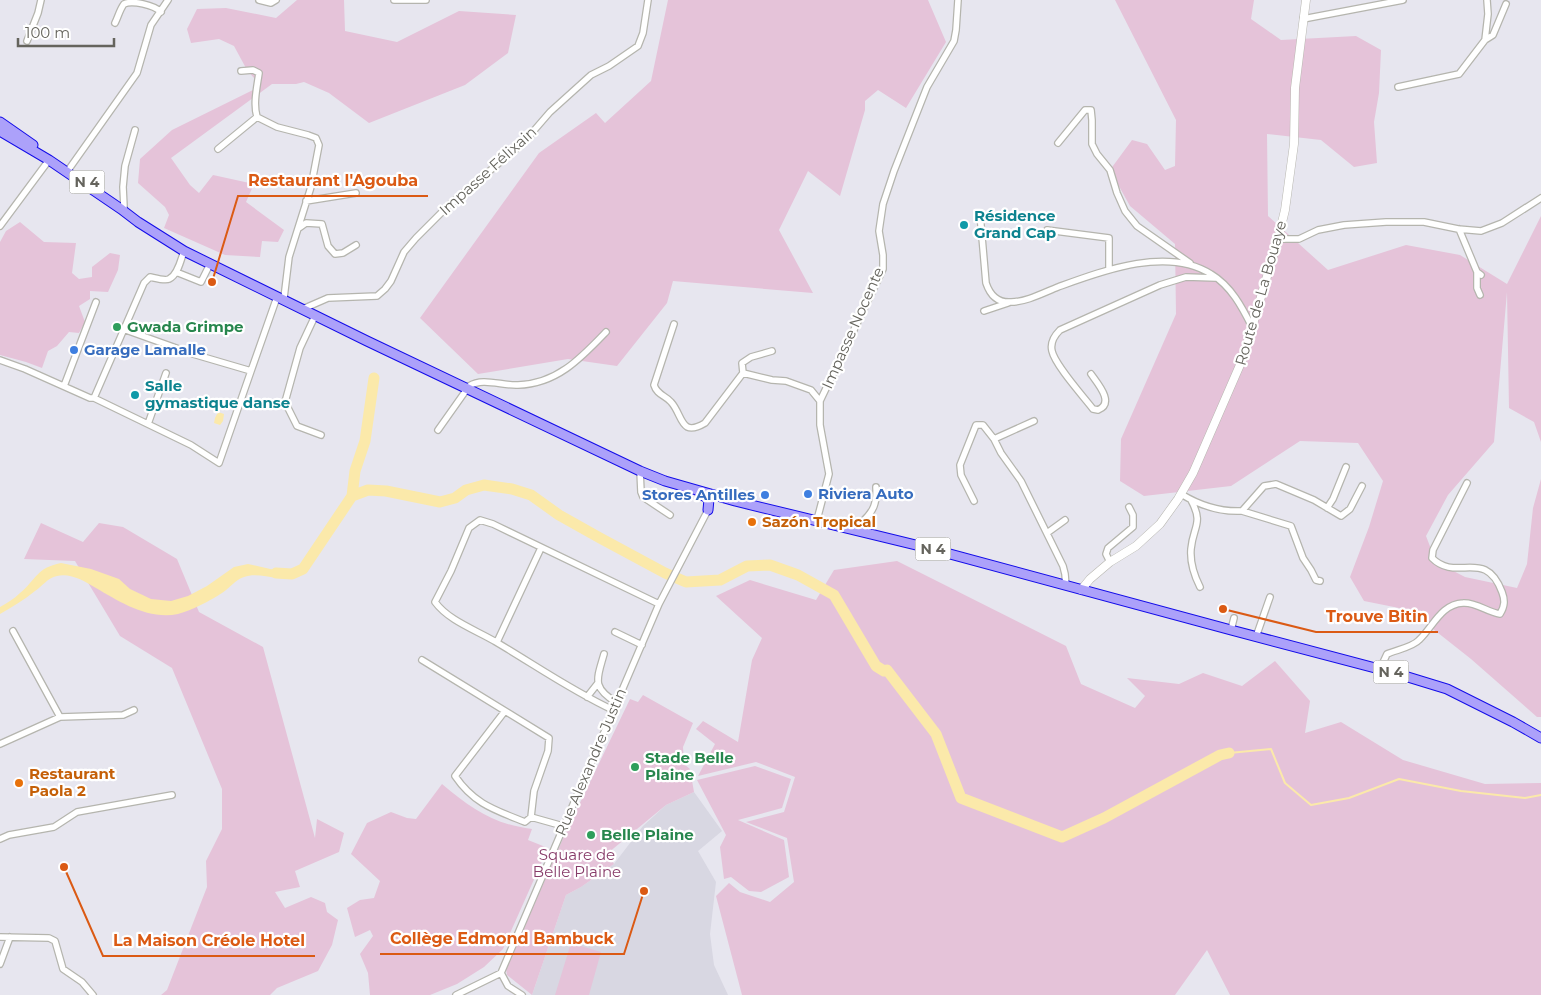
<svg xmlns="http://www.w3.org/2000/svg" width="1541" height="995" font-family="Montserrat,sans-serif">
<rect width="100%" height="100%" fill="#e7e6ef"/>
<!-- education -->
<path fill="#d8d7e2" d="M694 792 722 831 698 851 716 882 710 934 714 965 728 995H532L566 895 581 887 614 864 643 826 666 805Z"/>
<!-- green -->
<path fill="#e5c3d9" d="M297 0H344L345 31 397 42 459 11 516 15 508 53 465 85 369 123 329 93 304 82 296 84H272L171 158 190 185 199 193 213 175 254 184 246 202 284 230 278 242 262 241 260 257 225 255 164 228 169 215 165 207 138 183 140 159 172 130 261 86 247 70 234 46 219 39 191 43 187 29 197 9 226 8 276 18Z
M668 0H928L946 42 906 108 878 90 865 101V110L840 196 808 171 779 230 813 293 673 281 667 303 617 366 568 359 478 374 420 318 539 153 596 113 605 123 651 81Z
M1115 0H1254L1251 19 1281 40 1356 36 1381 50 1379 93 1374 122 1377 163 1354 167 1321 140 1267 134 1268 216 1328 270 1406 245 1460 255 1507 284 1541 216V442L1534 422 1509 408 1507 292 1494 442 1448 495 1426 536 1436 562 1465 577 1517 588 1527 564 1533 508 1541 479V717H1537L1471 659 1409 610 1364 601 1350 577 1369 527 1383 481 1358 443 1300 441 1231 486 1144 496 1120 481 1121 439 1176 314 1175 244 1130 206 1110 170 1132 140 1147 144 1165 170 1175 166 1176 120Z
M20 222 44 242 76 243 72 273 79 279 92 277V267L110 253 120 255 118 270 108 292 90 291V299L79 306 85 322 79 333 69 332 57 346 48 351 42 368 26 362 0 355V242L6 231Z
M41 523 83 542 99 523 123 527 177 559 199 612 263 647 315 838 317 819 344 833 339 852 295 871 300 887 275 892 285 908 311 897 325 903 327 912 338 920 332 945 318 971 277 988 270 995H161L167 990 207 887 206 861 222 829V789L172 668 120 636 75 561 24 559Z
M897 561 1066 646 1081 684 1135 708 1145 696 1127 678 1179 684 1203 673 1242 686 1275 661 1310 701 1305 733 1341 722 1403 760 1485 784 1541 783V995H1230L1207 950 1175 995H742L716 896 729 883 740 892 770 902 794 882 787 838 746 822 784 812 795 777 756 762 698 776 715 744 696 729 703 721 738 742 752 660 762 638 716 596 750 580 816 600 834 570Z
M643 695 693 723 683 747 684 764 690 769 694 792 666 805 608 853 614 864 581 887 566 895 532 995 507 975 506 969 565 834 630 699 638 702Z
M755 766 791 779 782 808 738 820 784 840 789 877 761 892 749 891 731 877 724 879 720 847 726 835 697 780Z
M442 784C472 809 493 824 532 829L528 840 548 848 503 949 484 967 457 984 430 995H370L368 973 360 954 373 936 370 930 355 937 347 908 360 900 374 898 380 881 351 854 367 823 391 812 407 818 416 819Z
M571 943 601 952 589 995H555Z"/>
<!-- water -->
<path fill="#fbe9aa" d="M218 412 224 414 223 421 220 425 214 423 215 418Z
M61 563 91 569 119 579 130 589 151 599 171 601 188 596 207 586 234 567 248 564 292 574C276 583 260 571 244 577 235 580 230 588 222 593 212 600 190 611 178 614 148 620 120 602 96 588 84 581 71 573 57 576 47 578 43 586 35 591 24 600 12 607 0 614V607C7 603 14 599 20 593 37 579 36 568 61 563Z"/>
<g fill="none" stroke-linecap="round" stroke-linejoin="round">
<!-- stream -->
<path stroke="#fbe9aa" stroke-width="2" d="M1229 753 1271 749 1285 783 1311 805 1349 798 1399 779 1461 791 1525 798 1541 795"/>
<!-- river -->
<path stroke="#fbe9aa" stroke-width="11" d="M352 496 355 471 365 441 374 378
M276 573 292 574 303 569 352 496 368 490 386 491 440 502 455 498 466 490 484 485 512 489 531 495 559 515 600 538 665 573 686 582 720 580 747 566 770 565 798 575 834 595 876 666 884 671 887 670 936 734 961 798 1062 837 1104 818 1220 755 1229 753"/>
<!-- minor casing -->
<g stroke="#b5b5ae" stroke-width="8">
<path id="minor" d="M259 0 271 3 276 0
M394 0H426
M1303 19 1403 0
M115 23C118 17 120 9 124 4 132 0 154 5 161 12
M1485 40 1493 35 1506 4
M27 41 38 13 41 0
M241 71 253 70 259 73C257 87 253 104 257 117
M1398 87 1459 74 1485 40 1488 14 1487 0
M257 117 277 127 308 135 316 138 319 145 311 187 289 257 284 298
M1058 143 1085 110H1091L1092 120V144L1097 154 1110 170 1117 193 1125 211 1137 226 1190 263
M218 149 257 117
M69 169 137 73 151 25 168 0
M306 201 356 193
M124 207 123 187 125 166 135 130
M980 214 986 283C990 295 998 303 1011 302 1026 302 1043 293 1058 287 1102 271 1167 246 1211 274 1231 286 1242 307 1252 327
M0 226 49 160
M299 228 306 223 322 224 328 246 335 254 343 253 356 245
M1459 229 1477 272 1481 275
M1047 230 1109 238V269
M1278 239H1299L1318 230 1344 225 1386 222H1424L1458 229 1481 231 1502 223 1541 198
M176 272 201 282 210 264
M1477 272V288L1480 295
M305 308 328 298 377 296 385 289 391 281 404 252 416 238 449 205 524 142 550 112 591 75 609 66 638 46 643 33 648 0
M984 311 1008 303
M315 316 300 348 285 402 297 426 321 435
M674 324 654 385C657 395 665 395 671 402 683 415 680 438 705 423L743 373
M123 329 193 354 251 371 277 297
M772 351 751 357 742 363 743 373 772 380 786 381 811 390 820 401
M0 360 25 369 90 398H94L191 445 219 463 251 371
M1091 374C1098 384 1115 403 1098 410L1093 409C1083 396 1055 365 1052 351 1050 343 1055 335 1060 330L1160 285 1186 277 1216 278
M64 386 96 302
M469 386C483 377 502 386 518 385 557 384 581 358 606 332
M94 398 144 283 150 277C155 278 165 281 169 279 178 275 181 259 184 251
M148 424 166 373
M438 430 467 389
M994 439 1034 421
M640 471 641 492 643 497 670 515
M1181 494C1199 505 1221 512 1242 511L1264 486 1276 484 1314 500 1341 516 1350 509 1362 486
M1191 500C1204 524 1193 526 1191 549 1190 561 1194 575 1200 587
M974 501 961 475 960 465 976 425H983L994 439 1001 453 1021 481 1063 566 1065 574 1066 586
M1327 508 1333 499 1346 467
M1242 511 1291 526 1303 558 1311 570 1316 580 1320 581
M817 520 829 474 820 425V401L883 269V255L879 231 883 204 894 171 927 87 954 41 956 30 958 0
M862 531V522C874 511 877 503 876 487
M1047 533 1065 520
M1110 562 1106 554 1108 548 1133 527V515L1129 507
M1231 630 1234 618
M13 631 60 717
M615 632 642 645
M1256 637 1270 597
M497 642 541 548
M604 654C597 679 591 687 617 703
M422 660 549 738 548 751 534 791 531 817 525 822C495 810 474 804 455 776L505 711
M1380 669 1387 654C1396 650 1413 647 1419 640 1433 627 1441 604 1463 603 1476 602 1487 612 1500 614 1505 606 1505 600 1502 592 1485 547 1457 583 1432 558L1433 550 1467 483
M587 697 598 683
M613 710C572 691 535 665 496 642 476 630 449 621 435 602L451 571 469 528 480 520 493 524 659 604
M0 744 60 717 123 715 134 710
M531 817 563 826
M0 839 9 835 54 827 77 812 172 795
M0 937 49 938 55 941 63 969 82 982 93 995
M0 964 10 937
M501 973 508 986 522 995
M456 995 501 973 659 604 708 510"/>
</g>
<!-- secondary casing -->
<g stroke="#b8b7b0" stroke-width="9">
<path id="secondary" d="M1081 590 1090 579 1110 562 1136 546 1160 524 1178 499 1193 473 1243 358 1278 239 1285 210 1294 144 1295 88 1306 0"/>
</g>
<!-- trunk casing -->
<g stroke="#130ce9" stroke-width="11">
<path id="trunk" d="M0 122 33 145
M0 131 49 160 121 209 138 222 184 251 367 341 640 471 665 481 735 501 924 547 1231 630 1398 674 1447 689 1513 722 1541 738
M700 494 709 499 708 510"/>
</g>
<!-- minor -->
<use href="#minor" stroke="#fff" stroke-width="5.5"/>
<!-- secondary -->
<use href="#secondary" stroke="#fff" stroke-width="8"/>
<!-- trunk -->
<use href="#trunk" stroke="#aca1fa" stroke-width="9"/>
</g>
<!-- markers -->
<g fill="#0f9aa8" stroke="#fff" stroke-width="2">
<circle cx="964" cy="225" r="5"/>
<circle cx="135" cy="395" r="5"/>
</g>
<g fill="#2e9e5b" stroke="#fff" stroke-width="2">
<circle cx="117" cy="327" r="5"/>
<circle cx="635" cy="767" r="5"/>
<circle cx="591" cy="835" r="5"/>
</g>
<g fill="#3f7fe0" stroke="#fff" stroke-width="2">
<circle cx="74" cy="350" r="5"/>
<circle cx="808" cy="494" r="5"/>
<circle cx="765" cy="495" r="5"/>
</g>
<g fill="#e8710a" stroke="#fff" stroke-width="2">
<circle cx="752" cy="522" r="5"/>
<circle cx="19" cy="783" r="5"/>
</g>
<g text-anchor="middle" stroke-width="4.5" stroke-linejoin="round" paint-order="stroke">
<!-- shield labels -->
<g fill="#fff" stroke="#93928e" stroke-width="1">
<rect x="69.5" y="170.5" width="35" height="23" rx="4"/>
<rect x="915.5" y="537.5" width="35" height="23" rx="4"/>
<rect x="1373.5" y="660.5" width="35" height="23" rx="4"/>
</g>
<g font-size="14" font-weight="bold" fill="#65645d">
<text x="87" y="187">N 4</text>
<text x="933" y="554">N 4</text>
<text x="1391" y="677">N 4</text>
</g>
<!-- street labels -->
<g font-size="15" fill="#65645d" stroke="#fff">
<text transform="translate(488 171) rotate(-42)" y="5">Impasse Félixain</text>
<text transform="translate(1261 293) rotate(-74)" y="5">Route de La Bouaye</text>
<text transform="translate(853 328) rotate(-66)" y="5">Impasse Nocente</text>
<text transform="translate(591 762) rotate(-67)" y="5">Rue Alexandre Justin</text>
</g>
<!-- culture labels -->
<g font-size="15" font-weight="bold" fill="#0d838f" stroke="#fff" text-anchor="start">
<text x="974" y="221">Résidence<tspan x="974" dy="17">Grand Cap</tspan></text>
<text x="145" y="391">Salle<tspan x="145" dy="17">gymastique danse</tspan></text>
</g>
<!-- leisure labels -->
<g font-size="15" font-weight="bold" fill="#27864d" stroke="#fff" text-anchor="start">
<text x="127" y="332">Gwada Grimpe</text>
<text x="645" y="763">Stade Belle<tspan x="645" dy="17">Plaine</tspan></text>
<text x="601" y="840">Belle Plaine</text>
</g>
<!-- shop labels -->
<g font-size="15" font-weight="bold" fill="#366cbe" stroke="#fff" text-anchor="start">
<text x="84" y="355">Garage Lamalle</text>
<text x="818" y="499">Riviera Auto</text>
<text x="755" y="500" text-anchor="end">Stores Antilles</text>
</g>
<!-- food labels -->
<g font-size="15" font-weight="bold" fill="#c56008" stroke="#fff" text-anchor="start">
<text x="762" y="527">Sazón Tropical</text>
<text x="29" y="779">Restaurant<tspan x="29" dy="17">Paola 2</tspan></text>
</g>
<!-- park labels -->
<g font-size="15" fill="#873b69" stroke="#fff">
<text x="577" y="860">Square de<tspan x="577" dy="17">Belle Plaine</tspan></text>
</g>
</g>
<!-- callouts -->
<path fill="none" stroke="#db5a14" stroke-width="2" d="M212 282L238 196H428M1223 609L1316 632H1438M644 891L624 954H380M64 867L103 956H315"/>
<g fill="#db5a14" stroke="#fff" stroke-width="2">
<circle cx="212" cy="282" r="5"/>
<circle cx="1223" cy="609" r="5"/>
<circle cx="644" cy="891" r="5"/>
<circle cx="64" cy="867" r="5"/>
</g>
<g font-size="16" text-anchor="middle" font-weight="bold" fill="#db5a14" stroke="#fff" stroke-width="4.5" stroke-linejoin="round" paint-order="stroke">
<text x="333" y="186">Restaurant l'Agouba</text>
<text x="1377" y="622">Trouve Bitin</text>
<text x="502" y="944">Collège Edmond Bambuck</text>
<text x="209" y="946">La Maison Créole Hotel</text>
</g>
<!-- scale -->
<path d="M18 38v8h96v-8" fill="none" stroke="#65645d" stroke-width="2.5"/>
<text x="25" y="38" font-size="15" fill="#65645d" stroke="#ffffff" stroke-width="4" paint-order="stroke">100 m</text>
</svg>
